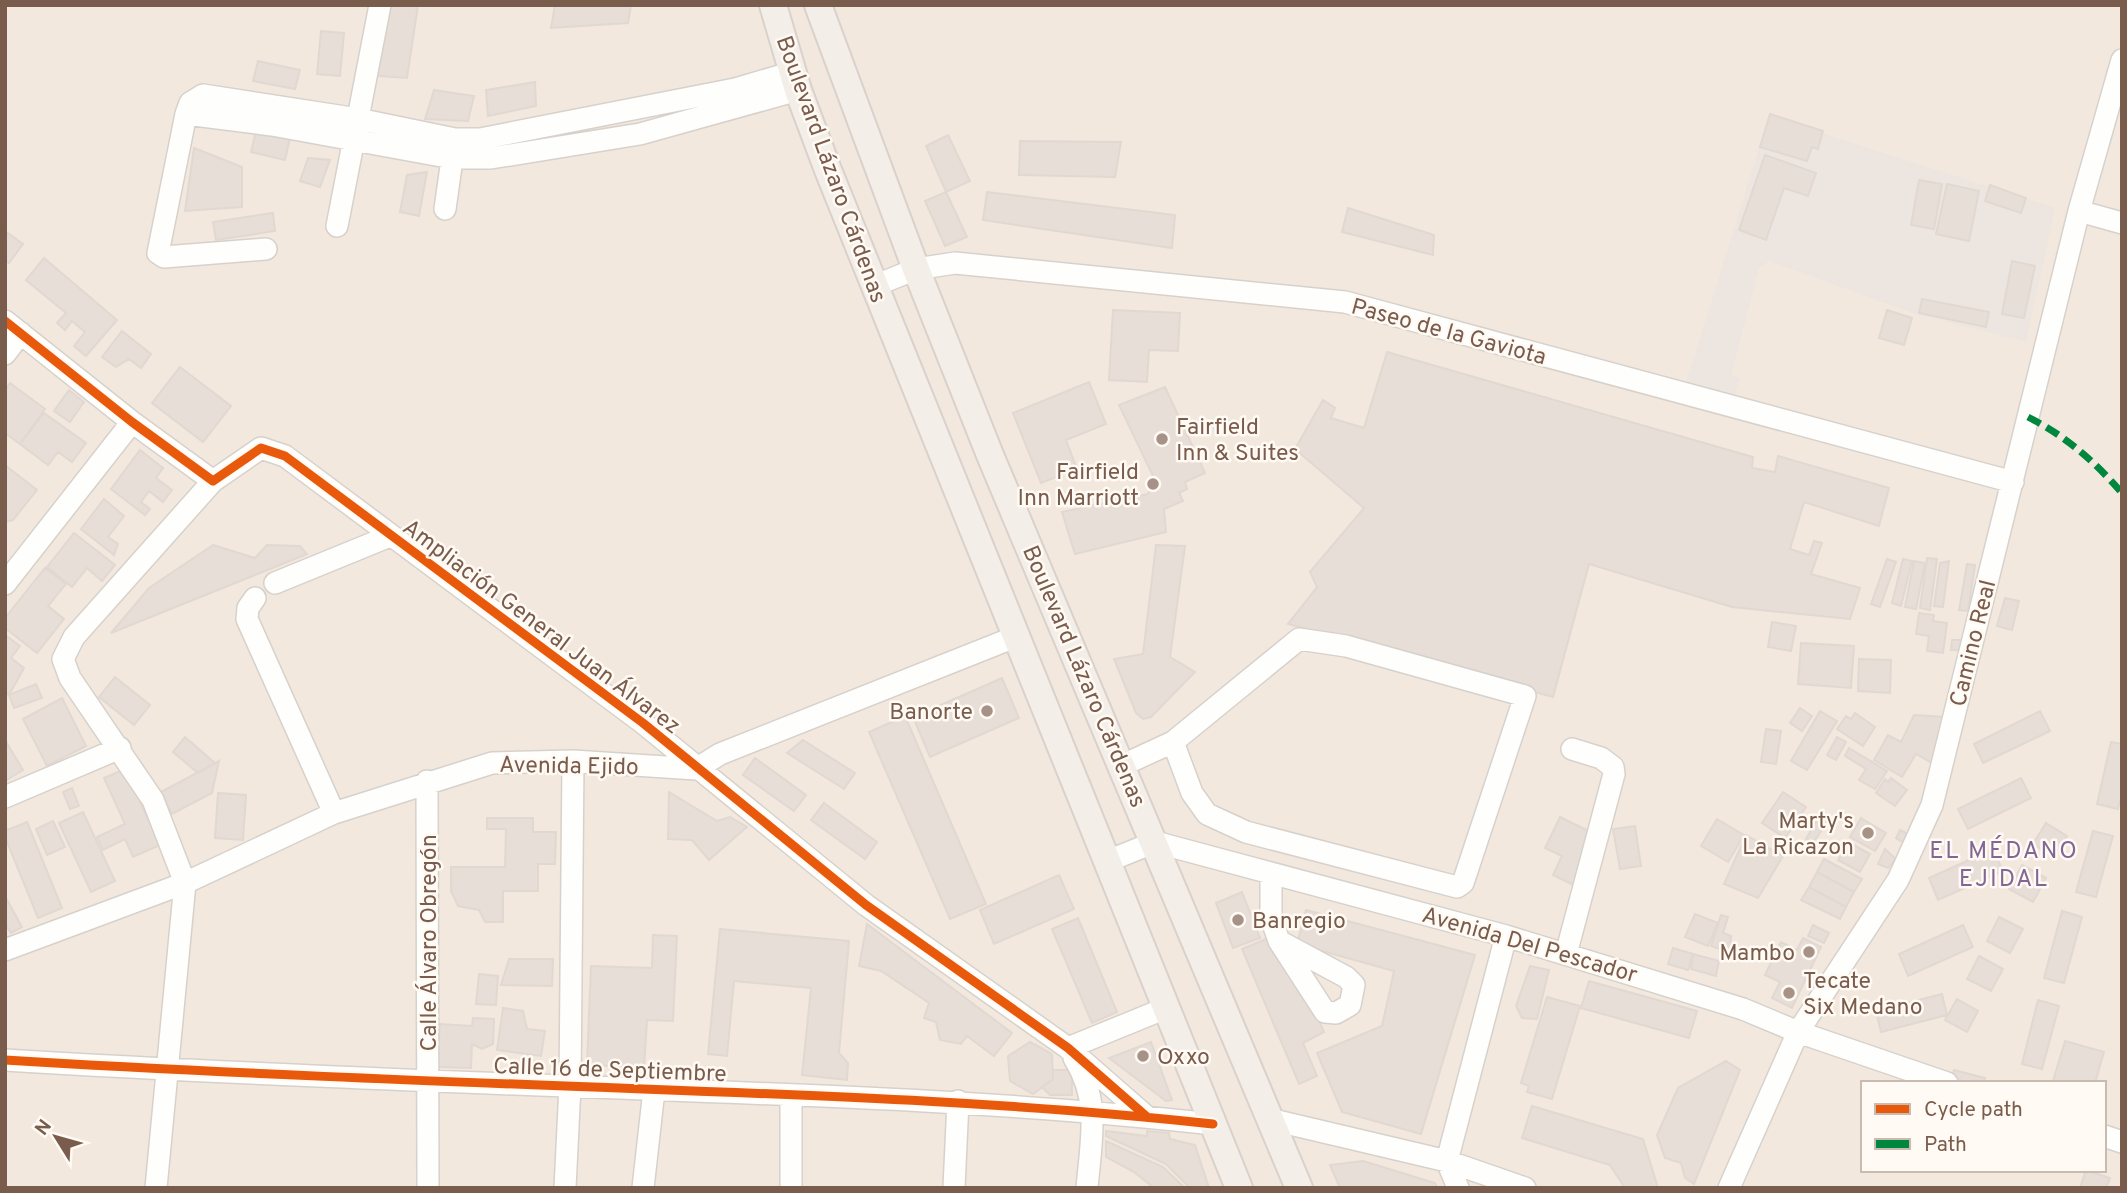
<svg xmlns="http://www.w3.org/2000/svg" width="2127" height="1193" font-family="Overpass,sans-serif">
<rect width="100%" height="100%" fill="#f9f5f0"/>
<!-- residential -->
<path fill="#f2e8de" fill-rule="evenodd" d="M5 5H2122V1188H5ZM1863 1083H2104V1170H1863Z"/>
<!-- industrial -->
<path fill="#ede5e0" d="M1769 116 2055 208 2026 342 1916 314 1769 261 1759 268 1731 375 1739 378 1734 401 1685 387Z"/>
<!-- water -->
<path fill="#d0e8ea" d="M1215 417 1241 422 1219 436 1214 435 1212 420Z"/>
<!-- building -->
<path fill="#e6ded7" stroke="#e2d8d2" stroke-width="2" d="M380 5H418L407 78 366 75Z
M555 5H631L628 23 551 28Z
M321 31 344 33 340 76 317 74Z
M258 61 300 70 295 89 253 81Z
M535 82 536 106 488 116 486 90Z
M434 90 474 96 468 121 425 119Z
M1770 114 1823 131 1818 149 1812 147 1807 161 1760 147Z
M256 131 290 138 285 160 251 152Z
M948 135 970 181 946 192 926 146Z
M1020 141 1121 142 1115 177 1019 175Z
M194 148 242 167V207L185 211Z
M1765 155 1816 173 1808 196 1784 188 1766 240 1739 230Z
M308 158 330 160 320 187 300 181Z
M427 172 419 216 400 212 407 175Z
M1919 180 1942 184 1934 229 1911 225Z
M1947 184 1979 191 1969 241 1936 234Z
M1990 185 2026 198 2021 213 1985 201Z
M946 192 967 237 945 246 925 201Z
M987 192 1175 215 1172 248 983 220Z
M1348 208 1434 235 1433 255 1342 232Z
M273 213 275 231 216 240 213 222Z
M5 231 23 244 9 263 5 260Z
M44 258 117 320 86 356 74 346 85 332 72 321 65 330 57 323 66 313 26 280Z
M2012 261 2035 266 2024 318 2002 314Z
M1922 299 1989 312 1986 327 1919 313Z
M1113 310 1180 313 1178 351 1149 350 1147 382 1109 380Z
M1887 310 1912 318 1904 345 1879 338Z
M122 331 151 354 141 368 129 359 116 367 102 357Z
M1387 352 1753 457 1752 468 1775 472 1778 456 1889 488 1879 526 1804 502 1790 549 1809 555 1814 541 1822 543 1811 574 1860 588 1850 619 1732 607 1589 564 1553 697 1288 624 1317 587 1310 572 1364 508 1295 449 1323 400 1335 408 1331 418 1364 428Z
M180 367 231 406 203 442 152 403Z
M1089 382 1106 424 1066 440 1077 469 1041 483 1013 413Z
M10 383 45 409 20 444 5 433V390Z
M1165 387 1205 473 1185 482 1187 489 1179 493 1183 501 1164 509 1166 532 1075 554 1062 512 1148 494 1155 480 1119 405Z
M69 390 84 402 70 422 54 411Z
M44 413 86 443 72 462 58 452 48 465 20 444Z
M140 450 163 468 156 478 172 490 163 502 149 491 141 502 150 509 145 515 111 489Z
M5 465 37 490 13 520 5 522Z
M104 499 124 516 108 537 118 544 114 555 81 529Z
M74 533 115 565 102 581 87 568 72 587 47 567Z
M213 545 255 558 267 545 300 546 307 554 111 633 149 588Z
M1156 545 1185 546 1170 657 1195 672 1151 717 1143 719 1136 713 1114 659 1143 654Z
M1927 558 1937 559 1930 610 1920 608Z
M1887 559 1896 562 1880 607 1871 604Z
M1903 559 1912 561 1901 606 1892 603Z
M1914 561 1925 563 1916 609 1905 607Z
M1949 561 1943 607 1934 606 1940 563Z
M1967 564 1975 565 1968 611 1959 610Z
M45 568 66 584 48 606 64 619 37 653 5 628V618Z
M2005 598 2019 601 2012 630 1997 626Z
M1919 613 1934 615 1933 621 1947 623 1943 653 1927 651 1929 636 1916 634Z
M1772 622 1796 626 1791 651 1768 647Z
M5 635 20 646 11 658 24 668 9 695 5 692Z
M1952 640H1962L1961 650H1951Z
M1801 643 1854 646 1851 688 1798 684Z
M1859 659 1891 660 1890 693 1858 691Z
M115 677 150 705 134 725 99 697Z
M1002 678 1019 718 930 757 913 717Z
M36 684 42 698 14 708 9 695Z
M62 698 86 746 47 766 23 719Z
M1800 708 1812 716 1802 731 1790 723Z
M1820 711 1837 721 1807 770 1791 761Z
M2040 711 2050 731 1983 763 1974 744Z
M1855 713 1875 727 1863 746 1837 729 1846 716 1851 719Z
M1914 715 1944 717 1932 763 1916 754 1902 777 1874 760 1888 735 1901 742Z
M905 716 986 904 950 919 869 732Z
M1766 729 1781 731 1776 764 1761 762Z
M185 737 215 763 198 773 173 752Z
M1837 737 1846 742 1836 760 1827 755Z
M5 740 23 770 5 781Z
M803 740 855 773 844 789 787 753Z
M2111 742 2122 744V793L2118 809 2097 804Z
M1849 748 1887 771 1875 789 1859 780 1866 769 1845 756Z
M755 758 806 795 794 811 743 775Z
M219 761 212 793 172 814 161 792Z
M125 769 160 845 133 857 125 839 103 850 97 837 125 824 104 778Z
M1891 778 1907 790 1895 806 1876 793 1885 779 1888 782Z
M2021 778 2031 798 1968 829 1958 809Z
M72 788 79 806 70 809 63 792Z
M669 792 717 821 730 817 747 827 709 860 692 840 668 839Z
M1783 792 1806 807 1785 838 1762 823Z
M218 793 246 795 243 840 215 838Z
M824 803 877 842 865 859 811 820Z
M83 812 115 881 91 892 59 823Z
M1820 815 1830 818 1813 843 1806 839Z
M1560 817 1595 834 1580 888 1553 875 1562 856 1545 848Z
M487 818H533V832H556L555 864H538V891H503V922H485L479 910 458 906 451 891V867H505L506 829H487Z
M1861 818 1886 833 1875 851 1850 837Z
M1717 819 1744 835 1728 862 1701 846Z
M53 821 65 847 47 855 36 829Z
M27 822 62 908 38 918 5 837V831Z
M2046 823 2067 836 2053 857 2033 844Z
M1635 826 1641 866 1620 869 1613 829Z
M1900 830 1910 835 1906 844 1896 838Z
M2093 831 2113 836 2096 897 2076 892Z
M1746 835 1783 856 1758 898 1724 884Z
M1848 842 1870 854 1860 872 1838 860Z
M1885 849 1896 859 1888 868 1878 864Z
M1993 849 2003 871 1938 900 1929 878Z
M1824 859 1862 879 1854 892 1817 872Z
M2022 865 2046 878 2033 902 2009 889Z
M1817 872 1854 892 1846 907 1809 887Z
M1059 875 1074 909 994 944 980 910Z
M1809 887 1846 907 1840 919 1801 900Z
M1242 892 1260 938 1233 948 1216 903Z
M5 896 22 927 11 933 5 924Z
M1306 910 1475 955 1421 1134 1342 1112 1317 1053 1382 1026 1394 971 1297 944Z
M2062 911 2082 917 2064 983 2044 978Z
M1695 914 1718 923 1708 946 1685 937Z
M1721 915 1728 917 1723 933 1731 936 1730 953 1711 946Z
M1999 917 2023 929 2010 953 1987 941Z
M1078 918 1117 1012 1092 1023 1052 929Z
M867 924 1012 1033 994 1056 967 1036 961 1044 940 1040 936 1022 924 1018 929 1003 881 971 859 966Z
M1813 925 1829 933 1824 943 1808 936Z
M1963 925 1973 947 1908 976 1899 954Z
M720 929 849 941 839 1053 848 1063 847 1080 802 1075 811 988 734 981 727 1056 708 1054Z
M653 935 677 936 673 1021 647 1020 644 1067 587 1065 591 966 652 968Z
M1268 938 1277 959 1295 965 1324 1032 1303 1043 1317 1076 1299 1084 1242 949Z
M1803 938 1821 947 1792 1008 1772 998 1780 982 1765 975 1781 942 1797 950Z
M1673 948 1693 954 1688 970 1668 964Z
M1693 954 1719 961 1716 976 1691 969Z
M1979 956 2003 969 1991 991 1967 979Z
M509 959H553L552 986 501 985Z
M1530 966 1549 970 1537 1019 1522 1018 1516 1006Z
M479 974 498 976 496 1005 476 1004Z
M1589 981 1697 1011 1689 1038 1581 1008Z
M1942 994 1947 1015 1881 1032 1876 1011Z
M1547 997 1580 1006 1552 1099 1527 1092 1529 1086 1521 1083Z
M1957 999 1978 1011 1967 1032 1945 1020Z
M2038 1000 2059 1006 2042 1069 2022 1064Z
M503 1008 523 1011 527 1029 545 1031 541 1056 497 1050Z
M473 1018 494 1019 493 1044 482 1049 472 1044 471 1068 437 1067 440 1024 472 1026Z
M2065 1041 2104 1052 2095 1083 2053 1081Z
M1030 1042 1052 1054 1053 1079 1033 1094 1010 1081 1008 1056Z
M1151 1042 1172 1100 1166 1101 1109 1058Z
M1726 1061 1740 1070 1694 1184 1685 1178 1681 1163 1665 1158 1657 1135 1678 1088Z
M1053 1070H1072V1095H1050L1042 1087 1053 1079Z
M1954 1070 1985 1078 1984 1083 1952 1080Z
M1532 1106 1643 1139 1658 1188H1625L1610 1165 1522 1138Z
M1106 1131 1147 1136V1131L1169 1133 1170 1139 1195 1145 1209 1188H1190L1166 1164 1106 1136Z
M1106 1141 1163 1167 1185 1188H1154L1134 1172 1106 1157Z
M1363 1161 1435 1183 1437 1188H1340L1330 1165Z
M2086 1170 2110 1178 2106 1188H2080Z"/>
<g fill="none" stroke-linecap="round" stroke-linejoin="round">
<!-- minor casing -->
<g stroke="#d7d1cb" stroke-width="24">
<path id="minor" d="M186 114 272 125 452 158H491L640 134 798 90
M445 209 454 145
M2079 211 2122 223
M337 226 380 5
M266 249 164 257 158 253 186 114 190 103 203 95 358 119 455 139H480L735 89 793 72
M874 286 916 269 955 263 1345 302 2013 482
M5 321 132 422 213 481 261 448 285 456 643 723 866 905 1068 1048 1147 1117
M5 354 21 333
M275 583 390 536
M5 584 132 422
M255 598 248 608 247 619 334 813
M1299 639 1346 646 1525 696 1463 883 1457 887 1246 832 1207 814 1192 793 1173 742Z
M1123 765 1173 742
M427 781 428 1188
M5 797 120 748
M1108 861 1155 842 1506 936 1743 1009 1798 1032 1947 1083
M1271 874V918L1279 941 1325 1012 1336 1013 1350 1005 1354 985 1346 977 1279 941
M5 950 185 883 334 813 492 763 573 761 696 769 720 754 1015 637
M1566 954 1614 774 1613 767 1601 758 1572 749
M1068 1048 1166 1008
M1074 1058C1101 1101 1091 1140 1087 1188
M5 1060C218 1073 430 1081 643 1089 834 1096 1023 1103 1213 1124
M791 1095V1188
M1273 1120 1447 1161 1506 936
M2104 1136 2122 1142
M156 1188 185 883 153 800 70 678 63 659 74 637 213 481
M565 1188 570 1086 573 761
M643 1188 654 1090
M954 1188 958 1101
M1458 1188 1447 1161 1525 1188
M1729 1188 1798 1032 1898 880 1932 805 2079 211 2122 60"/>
</g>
<!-- major casing -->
<g stroke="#dad1cc" stroke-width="30">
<path id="major" d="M773 5 798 90 828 170 1239 1188
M818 5 916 269 990 455 1299 1188"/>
</g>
<!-- minor -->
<use href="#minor" stroke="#fefefd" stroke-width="21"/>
<!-- major -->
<use href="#major" stroke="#f3eee8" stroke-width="26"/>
<!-- quiet -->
<path stroke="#00873e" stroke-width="7" stroke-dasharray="14 7" stroke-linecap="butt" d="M2028 417C2067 437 2093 460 2122 493"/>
<!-- cycleway casing -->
<g stroke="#fffaf3" stroke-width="13">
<path id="cycleway" d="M5 321 132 422 213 481 261 448 285 456 643 723 866 905 1068 1048 1147 1117
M5 1060C218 1073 430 1081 643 1089 834 1096 1023 1103 1213 1124"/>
</g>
<!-- cycleway -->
<use href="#cycleway" stroke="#e8590c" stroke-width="9"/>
</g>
<!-- markers -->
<g fill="#a69286" stroke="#fffaf3" stroke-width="2.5">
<circle cx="1162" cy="439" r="7"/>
<circle cx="1153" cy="484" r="7"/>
<circle cx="987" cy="711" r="7"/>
<circle cx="1868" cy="833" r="7"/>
<circle cx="1238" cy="920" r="7"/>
<circle cx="1809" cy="952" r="7"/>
<circle cx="1789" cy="993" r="7"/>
<circle cx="1143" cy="1056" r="7"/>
</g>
<g text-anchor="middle" stroke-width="5" stroke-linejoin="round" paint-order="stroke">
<!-- street labels -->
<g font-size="23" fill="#7a5c4d" stroke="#fffaf3">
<text transform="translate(832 169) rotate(70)" y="8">Boulevard Lázaro Cárdenas</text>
<text transform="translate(1449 331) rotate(15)" y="8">Paseo de la Gaviota</text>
<text transform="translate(542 626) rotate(37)" y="8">Ampliación General Juan Álvarez</text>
<text transform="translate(1972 643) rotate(-76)" y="8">Camino Real</text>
<text transform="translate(1085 676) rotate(67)" y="8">Boulevard Lázaro Cárdenas</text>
<text transform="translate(569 765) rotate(1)" y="8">Avenida Ejido</text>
<text transform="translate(428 943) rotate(-90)" y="8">Calle Álvaro Obregón</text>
<text transform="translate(1530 944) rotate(16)" y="8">Avenida Del Pescador</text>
<text transform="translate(610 1069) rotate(2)" y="8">Calle 16 de Septiembre</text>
</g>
<!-- poi labels -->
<g font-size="23" fill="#7a5c4d" stroke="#fffaf3" text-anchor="start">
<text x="1176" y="434">Fairfield<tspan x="1176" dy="26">Inn &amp; Suites</tspan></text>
<text x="1139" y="479" text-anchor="end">Fairfield<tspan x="1139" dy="26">Inn Marriott</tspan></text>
<text x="973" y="719" text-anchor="end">Banorte</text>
<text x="1854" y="828" text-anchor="end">Marty's<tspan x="1854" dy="26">La Ricazon</tspan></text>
<text x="1252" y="928">Banregio</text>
<text x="1795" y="960" text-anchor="end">Mambo</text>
<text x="1803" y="988">Tecate<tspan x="1803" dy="26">Six Medano</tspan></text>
<text x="1157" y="1064">Oxxo</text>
</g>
<!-- neighbourhood labels -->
<g font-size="24" letter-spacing="2" fill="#846695" stroke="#fffaf3">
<text x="2004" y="858">EL MÉDANO<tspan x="2004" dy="28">EJIDAL</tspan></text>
</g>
</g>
<!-- border -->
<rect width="2127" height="1193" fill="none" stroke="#7a5c4d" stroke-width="14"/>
<!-- legend -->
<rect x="1861" y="1081" width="245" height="91" fill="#fffaf3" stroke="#cabbb1" stroke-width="2"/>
<rect x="1875" y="1104" width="35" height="10" fill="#e8590c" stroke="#cabbb1" stroke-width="2"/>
<text x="1924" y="1116" font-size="21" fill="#7a5c4d">Cycle path</text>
<rect x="1875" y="1139" width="35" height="10" fill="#00873e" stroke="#cabbb1" stroke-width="2"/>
<text x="1924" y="1151" font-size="21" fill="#7a5c4d">Path</text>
<!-- north arrow -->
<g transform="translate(56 1137) rotate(307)" stroke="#fffaf3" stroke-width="5" paint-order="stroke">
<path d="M0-5L12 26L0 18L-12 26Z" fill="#7a5c4d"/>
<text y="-10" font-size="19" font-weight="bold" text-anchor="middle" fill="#7a5c4d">N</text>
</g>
</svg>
